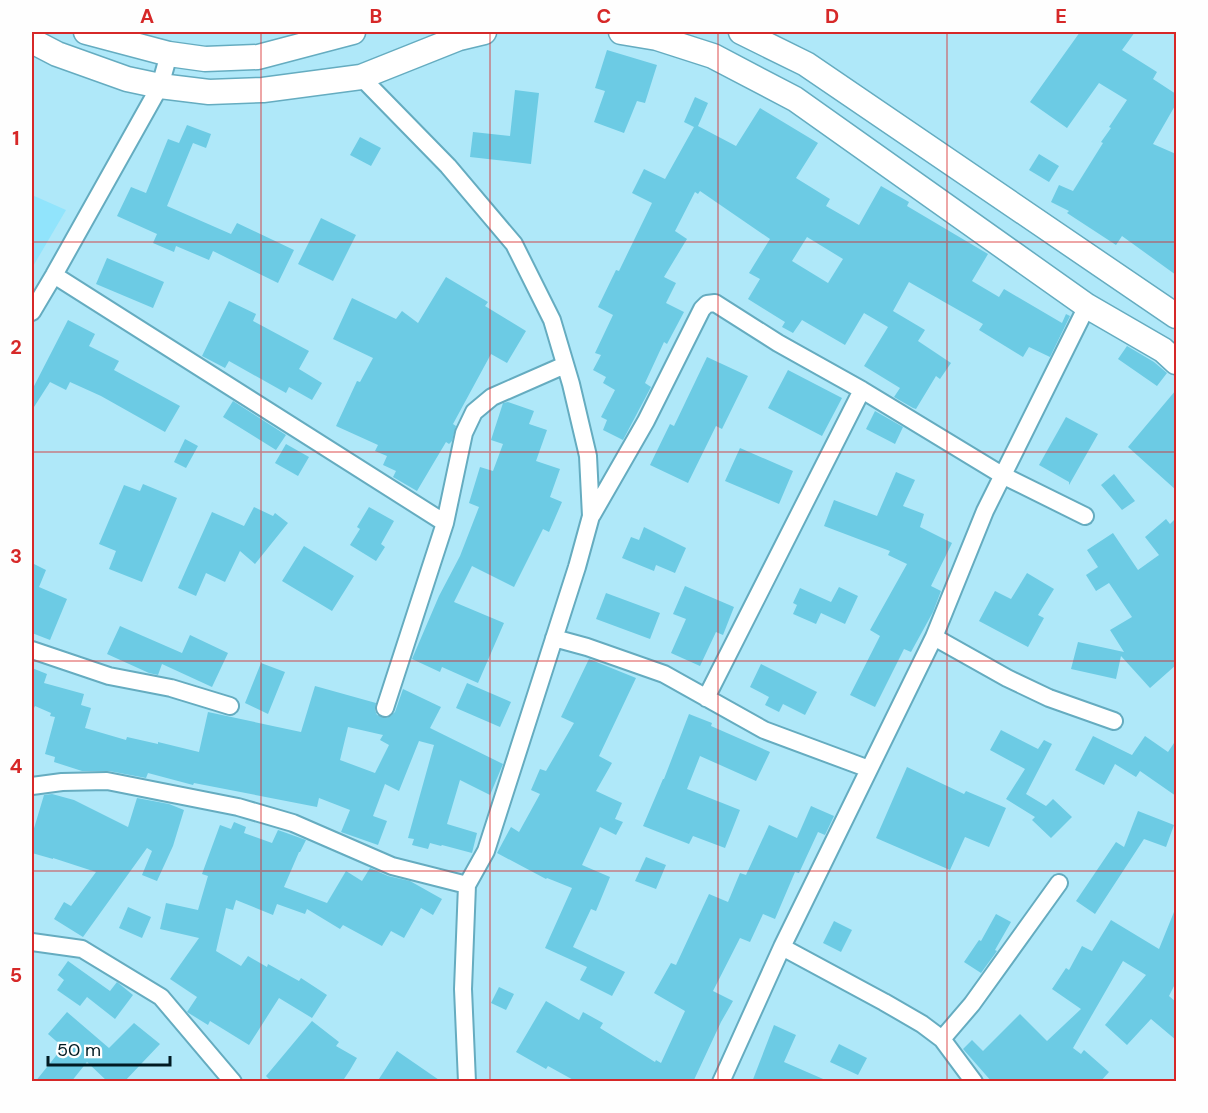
<svg xmlns="http://www.w3.org/2000/svg" width="1208" height="1113" font-family="'DM Sans',sans-serif">
<rect width="100%" height="100%" fill="#afe8f9"/>
<!-- built -->
<path fill="#91e4fc" d="M32 195 66 210 32 268Z"/>
<!-- building -->
<path fill="#6ccbe4" fill-rule="evenodd" d="M1080 32H1135L1122 50 1157 72 1153 79 1176 94V104L1153 144 1176 154V275L1122 236 1116 245 1067 213 1069 211 1051 202 1059 185 1073 191 1103 143 1101 142 1111 128 1109 127 1127 100 1099 83 1067 128 1030 102Z
M607 50 657 65 645 103 637 101 624 133 594 122 605 91 595 88Z
M515 90 539 93 531 164 470 157 473 132 510 136Z
M695 97 708 103 698 126 736 146 760 108 818 143 796 178 830 199 826 206 859 225 881 186 909 202 907 206 988 254 972 281 999 297 1004 289 1062 323 1066 314 1070 316 1050 357 1029 347 1023 357 979 330 983 324 909 282 893 311 925 330 918 341 951 363 940 379 936 376 916 409 913 408 894 397 900 388 864 366 888 327 864 313 845 345 802 320 793 333 782 327 785 322 748 299 760 279 749 273 770 239 700 191 698 194 695 192 675 231 687 239 664 277 676 283 666 303 684 312 667 344 664 342 645 383 651 387 623 440 603 430 607 420 601 417 615 390 603 383 606 377 593 370 601 355 595 353 613 315 598 307 616 270 619 271 652 203 632 193 644 169 665 179 694 127 684 122ZM807 237 843 259 828 283 792 261Z
M187 125 211 134 206 148 193 143 167 206 231 234 237 223 294 250 278 283 213 251 209 260 176 246 174 252 153 243 157 234 117 216 131 187 146 193 168 139 179 143Z
M360 137 381 148 371 166 350 155Z
M1039 154 1059 166 1049 182 1029 170Z
M321 218 356 235 333 281 298 264Z
M107 258 164 282 153 308 96 284Z
M446 277 488 302 485 306 526 331 507 363 491 354 453 424 456 426 452 441 449 444 446 442 417 491 393 477 396 471 383 465 387 456 375 451 378 445 336 426 357 381 360 382 373 358 333 339 352 298 396 319 402 311 418 323Z
M229 301 256 314 253 321 309 351 299 369 322 383 312 400 289 387 286 393 229 361 225 368 202 356Z
M68 320 95 334 89 346 119 361 114 370 180 406 165 432 101 396 70 382 66 390 50 382 34 407 32 406V390Z
M1127 346 1154 362 1167 373 1157 386 1118 359Z
M707 357 748 376 722 429 716 426 688 483 650 465 670 424 674 426Z
M788 370 842 398 822 436 768 408Z
M1176 390V490L1128 447Z
M233 401 286 435 276 450 223 417Z
M508 402 534 411 529 424 547 430 536 461 560 469 550 497 562 502 549 532 543 529 514 587 472 566 454 602 504 623 478 683 442 667 440 672 412 659 439 596 460 556 479 507 469 503 480 467 493 471 503 444 491 440 503 403Z
M875 411 903 427 895 444 866 429Z
M1066 417 1098 434 1069 485V482L1039 465Z
M185 439 198 446 186 468 174 462Z
M286 444 309 457 298 476 275 463Z
M740 448 793 471 779 504 725 481Z
M896 472 915 480 903 506 924 514 920 527 952 543 931 586 941 591 933 612 911 652 904 649 875 707 850 695 880 636 870 630 907 564 888 555 890 551 824 526 834 500 877 516Z
M1114 474 1135 501 1122 510 1101 485Z
M143 484 177 498 142 582 109 569 116 551 99 544 124 485 140 491Z
M254 507 273 516 275 513 288 523 255 564 240 551 225 582 206 573 196 596 178 588 212 512 244 526Z
M369 507 394 521 381 544 385 547 376 561 350 545 360 529 357 527Z
M1176 518V665L1150 688 1121 656 1116 679 1071 669 1078 642 1124 652 1110 630 1132 617 1109 583 1096 591 1086 575 1098 567 1087 550 1113 533 1138 570 1159 555 1145 537 1166 519 1170 524Z
M644 527 686 548 675 573 656 565 654 571 622 558 631 537 639 540Z
M304 546 354 576 332 611 282 581Z
M32 563 46 570 39 587 67 599 50 640 32 633Z
M1027 573 1054 589 1038 615 1044 618 1028 647 979 621 995 591 1011 599Z
M685 586 734 607 723 635 716 632 700 666 671 653 686 619 673 614Z
M839 587 858 596 845 624 821 613 816 624 793 614 797 605 793 603 800 588 831 602Z
M606 593 660 613 650 639 596 619Z
M120 626 182 653 190 635 228 653 212 687 162 664 158 675 149 673 107 654Z
M589 659 636 678 599 756 612 763 596 791 622 803 615 819 623 822 616 835 600 827 582 865 610 877 596 911 591 909 573 947 625 972 612 996 580 980 587 967 545 948 572 888 547 878 546 879 497 853 511 827 519 832 540 794 531 790 540 769 546 771 574 723 561 717Z
M261 663 285 672 268 714 245 703Z
M761 664 817 692 805 715 783 704 779 712 765 705 769 697 750 687Z
M32 668 47 674 44 683 84 694 81 705 91 708 85 728 126 740 127 737 158 744V742L199 752 208 712 301 732 315 686 376 703 375 710 377 715 387 718 395 712 403 689 441 707 430 728 503 764 490 795 460 780 447 824 477 833 472 853 442 845 441 846 430 843 428 849 412 845 414 839 408 838 434 745 419 741 399 791 385 784 373 816 387 821 378 845 341 832 350 810 319 798 317 807 194 783 193 785 148 773 146 778 109 771H82L54 762 55 757 45 754 55 717 50 716 51 713 35 706 32 712ZM348 727 383 735 380 740 389 745 375 773 340 760Z
M467 683 511 702 500 727 456 708Z
M689 714 712 723 711 726 770 752 756 781 700 756 687 789 740 810 725 848 693 836 689 844 643 826 663 779H664Z
M1001 730 1038 749 1044 740 1052 744 1026 794 1046 806 1053 799 1072 817 1051 838 1032 820 1035 817 1006 799 1025 769 990 750Z
M1093 736 1132 755 1145 736 1168 752 1176 740V796L1140 771 1136 777 1115 764 1104 785 1075 770Z
M907 767 964 794 966 791 1006 808 989 847 965 837 950 870 876 838Z
M52 794 74 800 128 827 137 798 169 804 184 810 173 846 157 881 142 875 152 851 147 848 83 937 54 919 64 902 71 906 96 872 53 858V859L32 853V835L44 795Z
M811 806 834 816 825 835 818 832 799 873 795 872 775 919 763 914 750 942 740 938 713 991 733 1001 721 1022 693 1082H577L548 1066 546 1069 516 1052 546 1001 579 1020 583 1012 603 1023 600 1028 655 1062 656 1060 661 1063 685 1011 654 993 671 963 676 965 709 894 728 902 740 873 746 875 769 825 797 838Z
M1138 811 1174 825 1166 847 1144 839 1095 914 1076 901 1116 842 1124 847Z
M234 822 246 827 244 833 272 843 278 830 306 840 300 852H299L284 887 327 903 346 871 362 881 370 868 388 876 410 881 442 899 433 915 421 908 404 938 391 931 382 946 343 925 340 929 307 909 305 914 277 904 273 915 236 900 233 910 226 908 216 951 241 966 248 956 267 967 268 964 299 981 301 978 327 995 312 1018 279 998 249 1045 210 1021 208 1025 187 1012 197 997 170 979 199 938 160 929 166 903 198 910 208 876 202 874 220 825 231 829Z
M646 857 666 865 656 889 635 881Z
M128 907 151 917 142 938 119 928Z
M1176 907V982L1169 996 1176 1002V1040L1151 1019 1127 1045 1105 1025 1146 975 1123 961 1073 1048 1081 1054 1084 1050 1109 1072 1100 1082H992L963 1049 972 1040 983 1051 1020 1014 1047 1041 1081 1009 1052 989 1066 968 1069 970 1082 946 1092 951 1111 920 1159 949Z
M996 914 1011 922 995 950 997 951 981 973 964 962 979 940 981 941Z
M834 921 852 930 841 952 823 943Z
M68 961 110 991 117 982 133 995 115 1019 87 997 80 1006 57 990 64 980 58 975Z
M499 987 514 994 506 1010 491 1003Z
M67 1012 109 1048 134 1023 160 1044 124 1082H108L87 1062 71 1082H35L63 1047 48 1034Z
M312 1021 339 1042 336 1046 357 1058 350 1070 342 1082H272L266 1076Z
M774 1025 796 1035 784 1062 830 1082H752Z
M839 1044 867 1058 858 1075 830 1062Z
M397 1051 442 1082H377Z"/>
<g fill="none" stroke-linecap="round" stroke-linejoin="round">
<!-- minor casing -->
<g stroke="#65acc0" stroke-width="20">
<path id="minor" d="M361 77 448 166 514 244 552 320 571 384 588 456 591 516 577 567 486 851 467 885 463 989 467 1082
M54 275 445 523
M32 312 54 275 160 86 169 54
M592 515 646 421 702 309 707 304 715 303 778 343 862 390 1002 475 1085 516
M934 637 1007 678 1049 698 1114 721
M554 638 587 647 664 674 764 730 869 769
M32 650 109 676 171 688 230 706
M706 698 862 390
M385 708 445 523 464 433 474 412 492 397 565 365
M32 786 62 782 107 781 238 807 293 823 392 866 467 885
M32 942 82 949 161 997 233 1082
M782 947 884 1002 922 1024 942 1039 974 1082
M942 1039 972 1004 1059 883
M721 1082 782 947 934 637 985 511 1087 306"/>
</g>
<!-- secondary casing -->
<g stroke="#65acc0" stroke-width="27">
<path id="secondary" d="M86 32 169 54 205 59 258 57 353 32
M621 32 657 38 713 56 795 99 1087 306 1163 350 1176 362
M741 32 806 64 1176 316
M32 41 57 54 127 79 160 86 209 92 263 90 361 77 459 38 484 32"/>
</g>
<!-- minor -->
<use href="#minor" stroke="#fff" stroke-width="16"/>
<!-- secondary -->
<use href="#secondary" stroke="#fff" stroke-width="24"/>
</g>
<!-- grid -->
<path fill="none" stroke="#d62828" stroke-width="1.5" stroke-opacity="0.55" d="M261 32V1082M490 32V1082M718 32V1082M947 32V1082M32 242H1176M32 452H1176M32 661H1176M32 871H1176"/>
<!-- border -->
<rect width="1208" height="1113" fill="none" stroke="#fefefe" stroke-width="66"/>
<!-- scale -->
<path d="M48 1056v9h122v-9" fill="none" stroke="#001a22" stroke-width="3"/>
<text x="57" y="1056" font-size="18" fill="#001a22" stroke="#fefefe" stroke-width="4.5" paint-order="stroke">50 m</text>
<rect x="33" y="33" width="1142" height="1047" fill="none" stroke="#d62828" stroke-width="2"/>
<g font-size="20" text-anchor="middle" font-weight="bold" fill="#d62828">
<text x="147" y="23">A</text>
<text x="376" y="23">B</text>
<text x="604" y="23">C</text>
<text x="832" y="23">D</text>
<text x="1061" y="23">E</text>
<text x="16" y="145">1</text>
<text x="16" y="354">2</text>
<text x="16" y="563">3</text>
<text x="16" y="773">4</text>
<text x="16" y="982">5</text>
</g>
</svg>
